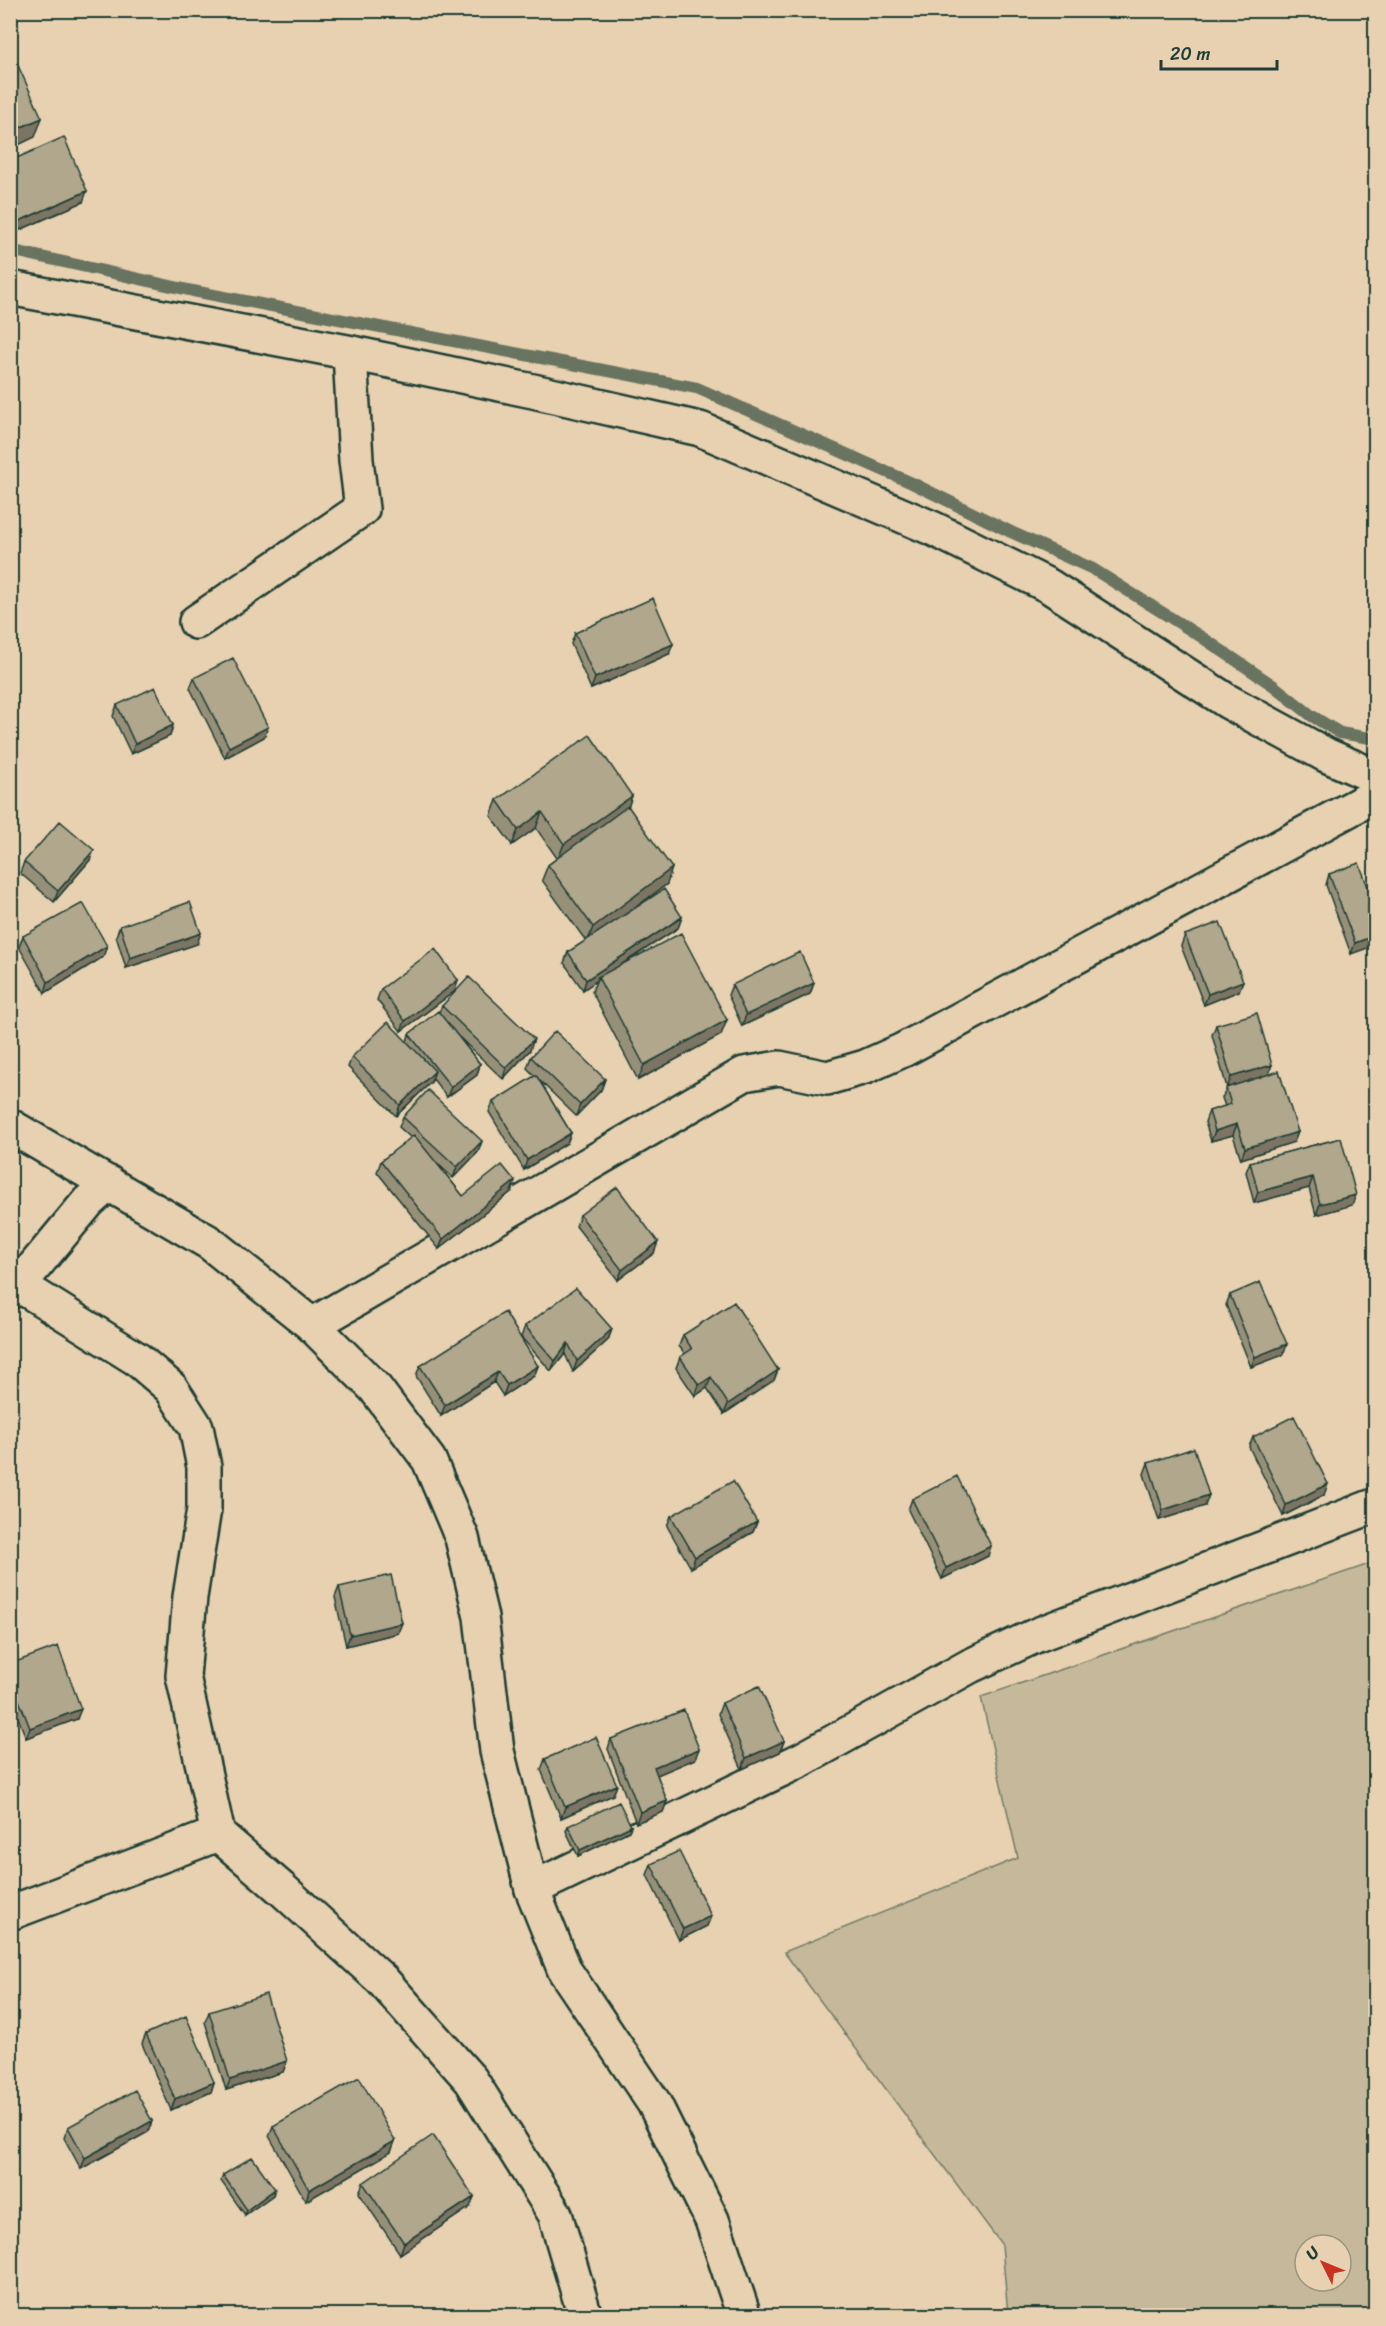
<svg xmlns="http://www.w3.org/2000/svg" width="1386" height="2326" font-family="Sriracha,sans-serif">
<rect width="100%" height="100%" fill="#e7d1b0"/>
<filter id="ink" filterUnits="userSpaceOnUse"><feTurbulence type="fractalNoise" baseFrequency=".0167" numOctaves="2"/><feDisplacementMap in="SourceGraphic" scale="12" xChannelSelector="R" yChannelSelector="G"/><feConvolveMatrix kernelMatrix="1 2 1 2 8 2 1 2 1" color-interpolation-filters="sRGB"/></filter>
<g filter="url(#ink)">
<!-- green -->
<path fill="#c6b99b" stroke="#727b68" stroke-width="1.5" fill-rule="evenodd" d="M1375 1562V2315H1008L1002 2245 784 1952 1018 1858 981 1697ZM1305 2245H1341V2281H1305Z"/>
<g fill="none" stroke-linecap="round" stroke-linejoin="round">
<!-- stream -->
<path stroke="#687361" stroke-width="12" d="M10 250 193 291 697 388 912 483 1011 532 1093 569 1203 638 1274 686 1312 716 1340 733 1376 739"/>
<!-- minor casing -->
<g stroke="#1f3d34" stroke-width="38">
<path id="minor" d="M10 288 347 352 533 391 700 429 934 529 1049 586 1227 701 1326 755 1376 777
M196 622 362 509 356 460 350 353
M19 1285 137 1359 171 1388 196 1427 204 1467V1509L190 1597 183 1676 218 1834 283 1890 382 1980 471 2080 555 2214 585 2316
M10 1292 19 1285 88 1202 109 1183
M312 1325 744 1074 779 1068 827 1078 865 1067 903 1050 1376 795
M532 1889 801 1760 970 1666 1037 1635 1376 1505
M10 1913 218 1834"/>
</g>
<!-- major casing -->
<g stroke="#1f3d34" stroke-width="38">
<path id="major" d="M10 1126 210 1243 312 1325 375 1388 429 1460 462 1538 481 1617 497 1751 532 1889 565 1971 654 2103 712 2220 744 2316"/>
</g>
<!-- minor -->
<use href="#minor" stroke="#e7d1b0" stroke-width="33"/>
<!-- major -->
<use href="#major" stroke="#e7d1b0" stroke-width="33"/>
</g>
<!-- wall -->
<path fill="#979079" stroke="#1f3d34" stroke-width="1.5" d="M10 161 83 202 13 233 10 227Z
M575 633 669 654 591 689 571 644Z
M194 678 268 727 264 737 225 758 190 688Z
M117 705 173 725 170 736 131 754 113 716Z
M497 800 628 807 667 884 628 913 682 917 678 928 627 961 721 1035 638 1080 592 992 596 981 583 990 564 963 568 952 586 941 542 880 548 865 557 858 536 828 512 845 491 816Z
M90 860 54 902 20 873 24 862Z
M1329 874 1376 908 1351 954 1326 885Z
M120 926 197 944 126 968 116 936Z
M1185 935 1239 991 1204 1005 1181 946Z
M23 936 103 957 45 993 19 947Z
M814 983 810 994 742 1026 728 995 732 985Z
M381 989 455 991 401 1031 377 1000Z
M442 1006 530 1050 503 1079 459 1037 480 1064 477 1075 447 1097 433 1079 431 1082 396 1116 348 1067 352 1057 407 1042 409 1034 439 1012Z
M1216 1025 1269 1075 1298 1132 1294 1142 1241 1159 1233 1135 1211 1141 1205 1122 1209 1111 1225 1106 1222 1098 1227 1088 1212 1035Z
M531 1057 605 1079 601 1090 576 1116 539 1080 571 1133 567 1143 524 1170 489 1112 493 1102 535 1076 527 1068Z
M403 1117 482 1141 478 1152 453 1178 436 1162 463 1196 511 1192 439 1249 377 1172 381 1161 411 1138 399 1127Z
M1341 1138 1352 1205 1316 1215 1309 1188 1254 1203 1246 1172 1250 1162Z
M580 1215 654 1253 618 1280 576 1226Z
M1230 1295 1283 1355 1251 1367 1226 1305Z
M525 1326 612 1329 608 1340 573 1372 565 1354 551 1371 521 1337Z
M683 1335 778 1370 774 1380 724 1414 707 1388 695 1396 676 1368 680 1357 685 1354 679 1346Z
M420 1366H538L534 1376 503 1396 494 1382 441 1416 416 1376Z
M1253 1437 1324 1495 1283 1516 1249 1447Z
M1148 1463 1205 1506 1159 1520 1144 1474Z
M912 1499 988 1556 942 1579 908 1510Z
M671 1516 757 1522 753 1532 691 1568 667 1526Z
M339 1587 398 1633 346 1646 335 1597Z
M10 1664 77 1719 26 1738 10 1697Z
M722 1703 784 1741 780 1752 742 1769 718 1714Z
M611 1739 695 1759 657 1775 667 1801 663 1812 636 1823 608 1749Z
M545 1759 617 1785 613 1795 561 1818 541 1770Z
M568 1826H631L629 1831 578 1856 566 1831Z
M651 1864 711 1916 707 1926 679 1940 647 1875Z
M209 2012 287 2061 283 2072 226 2090 205 2022Z
M146 2034 214 2082 211 2092 171 2110 142 2044Z
M152 2121 148 2132 81 2169 64 2138 68 2127Z
M273 2126 395 2141 391 2152 306 2201 269 2136Z
M223 2175 273 2195 245 2215 221 2181Z
M363 2183 470 2207 400 2254 359 2193Z"/>
<!-- shaded-wall -->
<path fill="#7b7563" stroke="#1f3d34" stroke-width="1.5" d="M42 118 35 137 10 149V132Z
M87 191 83 202 13 233 17 222Z
M673 644 669 654 591 689 595 678Z
M173 725 170 736 131 754 135 744Z
M268 727 264 737 225 758 229 747Z
M632 796 627 811 558 859 564 844Z
M542 812 536 828 512 845 518 830Z
M94 850 90 860 54 902 58 891Z
M672 868 667 884 587 943 593 927Z
M682 917 678 928 599 979 598 977 596 981 583 990 586 980Z
M201 933 197 944 126 968 130 958Z
M1376 935V945L1351 954 1355 943Z
M107 946 103 957 45 993 48 982Z
M458 980 455 991 401 1031 405 1021Z
M1243 981 1239 991 1204 1005 1208 994Z
M814 983 810 994 742 1026 746 1015Z
M727 1020 721 1035 638 1080 644 1065Z
M534 1039 530 1050 503 1079 506 1068Z
M480 1064 477 1075 447 1097 451 1087Z
M1272 1065 1268 1075 1227 1088 1231 1077Z
M435 1071 431 1082 396 1116 400 1105Z
M605 1079 601 1090 576 1116 580 1105Z
M1237 1124 1233 1135 1211 1141 1215 1131Z
M1298 1132 1294 1142 1241 1159 1245 1148Z
M571 1133 567 1143 524 1170 527 1160Z
M482 1141 478 1152 453 1178 457 1167Z
M1313 1177 1309 1188 1254 1203 1258 1192Z
M515 1181 511 1192 439 1249 443 1239Z
M1356 1195 1352 1205 1316 1215 1320 1204Z
M658 1242 654 1253 618 1280 622 1270Z
M612 1329 608 1340 573 1372 577 1361Z
M568 1343 565 1354 551 1371 555 1361Z
M1287 1344 1283 1355 1251 1367 1255 1357Z
M538 1366 534 1376 503 1396 507 1385Z
M778 1370 774 1380 724 1414 728 1404Z
M498 1372 494 1382 441 1416 445 1405Z
M711 1377 707 1388 695 1396 699 1385Z
M1328 1484 1324 1495 1283 1516 1286 1505Z
M1209 1495 1205 1506 1159 1520 1163 1510Z
M757 1522 753 1532 691 1568 695 1557Z
M991 1546 988 1556 942 1579 946 1568Z
M402 1623 398 1633 346 1646 350 1635Z
M81 1709 77 1719 26 1738 30 1728Z
M784 1741 780 1752 742 1769 746 1758Z
M699 1749 695 1759 650 1778 654 1767Z
M617 1785 613 1795 561 1818 565 1807Z
M667 1801 663 1812 636 1823 640 1812Z
M631 1826 629 1831 578 1856 580 1850Z
M711 1916 707 1926 679 1940 683 1929Z
M287 2061 283 2072 226 2090 230 2080Z
M214 2082 211 2092 171 2110 175 2099Z
M152 2121 148 2132 81 2169 85 2158Z
M395 2141 391 2152 306 2201 309 2190Z
M275 2189 273 2195 245 2215 247 2210Z
M474 2197 470 2207 400 2254 404 2243Z"/>
<!-- building -->
<path fill="#b0a78d" stroke="#1f3d34" stroke-width="1.5" d="M10 48 42 118 10 132Z
M64 137 87 191 17 222 10 207V161Z
M653 598 673 644 595 678 575 633Z
M233 658 268 727 229 747 194 678Z
M155 687 173 725 135 744 117 705Z
M590 735 632 796 564 844 542 812 518 830 497 800Z
M628 806 672 868 593 927 548 865Z
M60 821 94 850 58 891 24 862Z
M1359 863 1376 908V935L1355 943 1329 874Z
M664 889 682 917 586 980 568 952Z
M190 902 201 933 130 958 120 926Z
M83 903 107 946 48 982 23 936Z
M1220 922 1243 981 1208 994 1185 935Z
M681 933 727 1020 644 1065 598 977Z
M435 949 458 980 405 1021 381 989Z
M800 952 814 983 746 1015 732 985Z
M469 977 534 1039 506 1068 442 1006Z
M438 1011 480 1064 451 1087 409 1034Z
M1257 1013 1272 1065 1231 1077 1216 1025Z
M388 1022 435 1071 400 1105 352 1057Z
M555 1031 605 1079 580 1105 531 1057Z
M1279 1071 1298 1132 1245 1148 1237 1124 1215 1131 1209 1111 1231 1104 1226 1088Z
M536 1075 571 1133 527 1160 493 1102Z
M428 1090 482 1141 457 1167 403 1117Z
M414 1135 463 1196 502 1165 515 1181 443 1239 381 1161Z
M1341 1138 1356 1195 1320 1204 1313 1177 1258 1192 1250 1162Z
M617 1187 658 1242 622 1270 580 1215Z
M1260 1282 1287 1344 1255 1357 1230 1295Z
M576 1288 612 1329 577 1361 568 1343 555 1361 525 1326Z
M734 1302 778 1370 728 1404 711 1377 699 1385 680 1357 692 1349 683 1335Z
M505 1312 538 1366 507 1385 498 1372 445 1405 420 1366Z
M1294 1416 1328 1484 1286 1505 1253 1437Z
M1194 1448 1209 1495 1163 1510 1148 1463Z
M957 1476 991 1546 946 1568 912 1499Z
M733 1481 757 1522 695 1557 671 1516Z
M391 1575 402 1623 350 1635 339 1587Z
M58 1646 81 1709 30 1728 10 1677V1664Z
M759 1686 784 1741 746 1758 722 1703Z
M684 1710 699 1749 654 1767 667 1801 640 1812 611 1739Z
M596 1737 617 1785 565 1807 545 1759Z
M619 1802 631 1826 580 1850 568 1826Z
M679 1851 711 1916 683 1929 651 1864Z
M266 1994 287 2061 230 2080 209 2012Z
M186 2016 214 2082 175 2099 146 2034Z
M359 2077 395 2141 309 2190 273 2126Z
M135 2090 152 2121 85 2158 68 2127Z
M433 2135 474 2197 404 2243 363 2183Z
M252 2157 275 2189 247 2210 223 2175Z"/>
</g>
<!-- margin -->
<rect width="1386" height="2326" fill="none" stroke="#e7d1b0" stroke-width="36"/>
<rect x="18" y="18" width="1350" height="2290" fill="none" stroke="#1f3d34" stroke-width="2" filter="url(#ink)"/>
<!-- north arrow -->
<g transform="translate(1323 2263) rotate(313)"><circle r="28" fill="#e7d1b0" stroke="#97967e" stroke-width="1.5"/>
<path d="M0-4.5L10 22L0 15L-10 22Z" fill="#c8321e"/>
<text y="-9" font-size="16" font-weight="bold" text-anchor="middle" fill="#1f3d34">U</text>
</g>
<!-- scale -->
<path d="M1161 60v9h116v-9" fill="none" stroke="#1f3d34" stroke-width="3"/>
<text x="1170" y="60" font-size="18" fill="#1f3d34" stroke="#e7d1b0" stroke-width="4.5" paint-order="stroke">20 m</text>
</svg>
